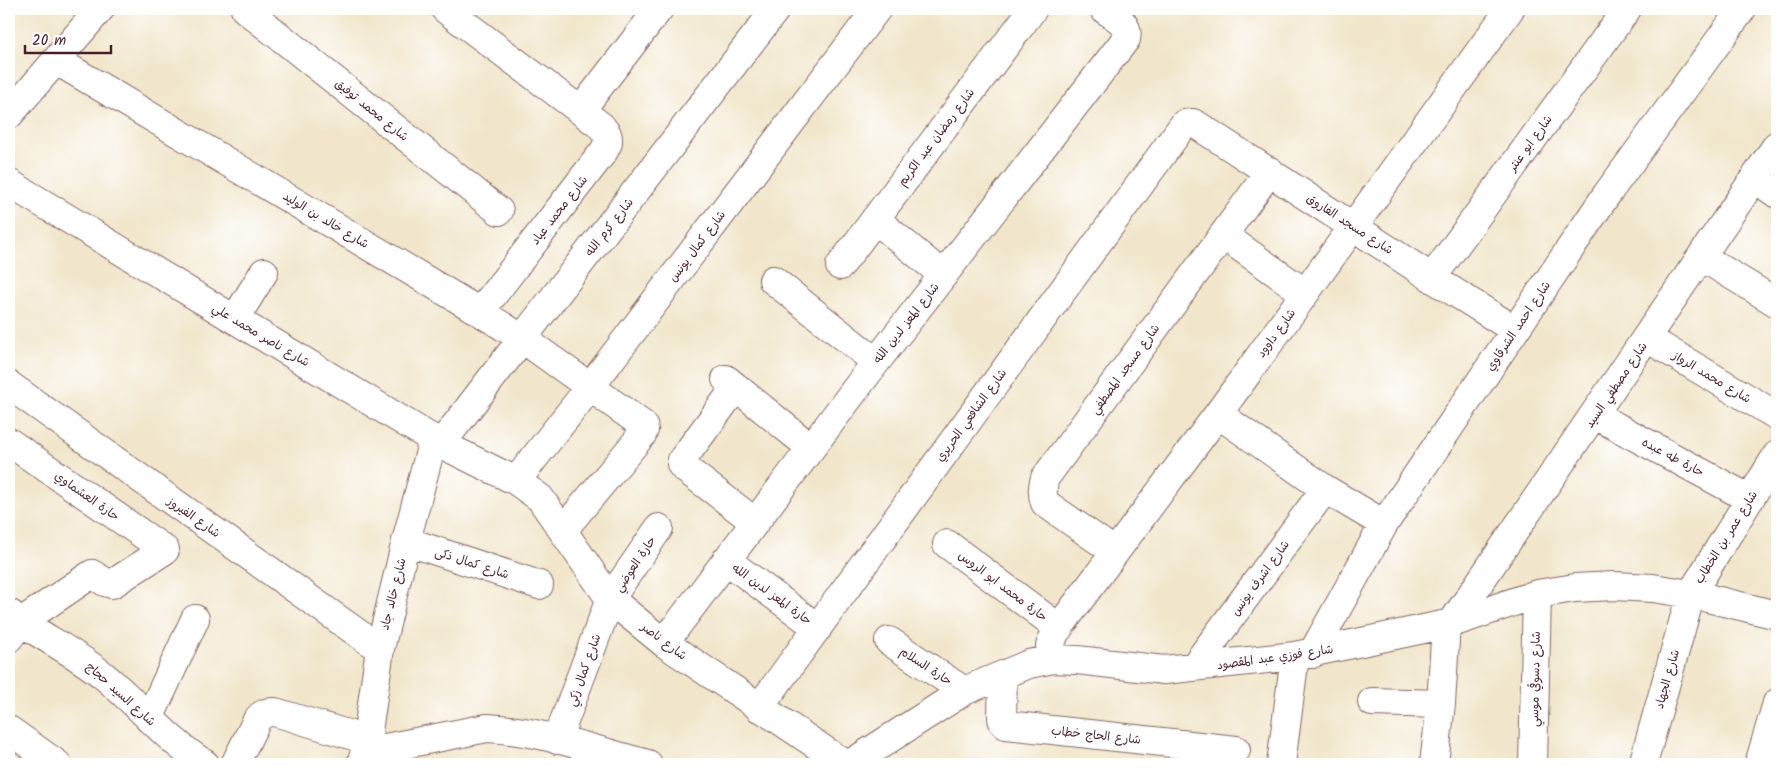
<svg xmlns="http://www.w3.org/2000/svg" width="1786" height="773" font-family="Kalam,'Playpen Sans Arabic',sans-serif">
<rect width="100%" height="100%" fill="#fff"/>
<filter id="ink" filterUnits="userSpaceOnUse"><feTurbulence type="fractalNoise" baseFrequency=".02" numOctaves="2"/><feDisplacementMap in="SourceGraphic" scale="10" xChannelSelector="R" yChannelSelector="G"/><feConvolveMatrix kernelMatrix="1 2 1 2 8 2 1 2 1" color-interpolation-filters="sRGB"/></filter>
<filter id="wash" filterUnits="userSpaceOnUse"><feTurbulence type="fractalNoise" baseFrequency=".0096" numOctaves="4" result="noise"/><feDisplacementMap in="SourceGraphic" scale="20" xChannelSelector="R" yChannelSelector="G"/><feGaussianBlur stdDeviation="1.12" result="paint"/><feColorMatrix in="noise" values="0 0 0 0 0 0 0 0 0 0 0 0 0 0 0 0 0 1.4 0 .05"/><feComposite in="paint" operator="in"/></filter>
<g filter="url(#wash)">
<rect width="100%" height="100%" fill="#f1e6cb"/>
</g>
<g filter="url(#ink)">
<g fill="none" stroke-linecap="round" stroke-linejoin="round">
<!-- street casing -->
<g stroke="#846563" stroke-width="30">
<path id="street" d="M245 9 499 211
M445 9 601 126 607 134 608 138V143L604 151 480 312
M57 61 480 312 523 339 643 425 644 430 642 435 563 530
M581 110 659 9
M9 115 100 9
M1755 179 1777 194
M9 183 441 444 516 481 540 498 610 599 664 643 845 764
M875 219 943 275
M1223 235 1305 293
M1702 257 1777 303
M840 266 1033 9
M1432 278 1627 9
M773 280 876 362
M235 319 264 272
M1647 338 1777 416
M726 379 811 448
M9 385 380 649
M736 387 682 460 681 464 683 467 755 522
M1218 414 1325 489 1384 524
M1595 415 1750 499
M9 442 165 550 112 584 105 582 92 574 21 622 9 638
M441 444 776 9
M516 481 590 387 877 9
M406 541 539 585
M947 544 1059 628
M1115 552 1045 503C1042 494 1042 488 1045 478L1270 171
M726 560 818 628
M9 613C39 636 75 652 104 676 139 705 167 740 205 764
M1452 623 1777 145
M889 641 964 691
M664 643 876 362 1126 39C1130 23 1115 17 1104 9
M1312 654 1384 524 1607 194 1742 9
M1053 659 1050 646 1055 633 1218 414 1510 9
M1194 667 1325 489
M1003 675 1002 718 1003 722 1006 725 1236 750
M1372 702 1441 704
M759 708 1184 124 1193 123 1200 127 1432 278 1515 330
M149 719 195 619
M9 730 57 764
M557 740 610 599 659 528
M365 752 487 728C541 730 596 751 648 764
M235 764 257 720C262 713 267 712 275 712L367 740
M361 764 365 752 380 649 406 541 433 440
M850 764 964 691 1029 664 1053 659 1077 660 1164 670 1295 656 1452 623 1537 594 1575 588 1614 586 1653 588 1691 594 1777 615
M1281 764 1295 656
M1434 764 1441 704 1446 624
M1533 764 1537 594
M1643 764 1691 594 1777 455
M1759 764 1777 703"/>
</g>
<!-- street -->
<use href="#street" stroke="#fff" stroke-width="28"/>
</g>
</g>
<g text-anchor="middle" stroke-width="4" stroke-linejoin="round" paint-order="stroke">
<!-- street labels -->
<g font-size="12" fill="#4a1f2b" stroke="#fff">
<text transform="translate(372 110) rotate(39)" y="4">شارع محمد توفيق</text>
<text transform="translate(936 137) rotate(-53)" y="4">شارع رمضان عبد الكريم</text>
<text transform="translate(1530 143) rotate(-54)" y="4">شارع ابو عنتر</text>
<text transform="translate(559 210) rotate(-52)" y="4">شارع محمد عياد</text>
<text transform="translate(326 220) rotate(31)" y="4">شارع خالد بن الوليد</text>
<text transform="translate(1350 224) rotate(33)" y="4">شارع مسجد الفاروق</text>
<text transform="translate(609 227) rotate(-52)" y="4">شارع كرم الله</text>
<text transform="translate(697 246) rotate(-53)" y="4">شارع كمال يونس</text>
<text transform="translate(906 323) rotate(-52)" y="4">شارع المعز لدين الله</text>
<text transform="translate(1518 326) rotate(-56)" y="4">شارع احمد الشرقاوي</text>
<text transform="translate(1276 333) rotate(-54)" y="4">شارع داوود</text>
<text transform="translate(261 335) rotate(31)" y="4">شارع ناصر محمد علي</text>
<text transform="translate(1125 369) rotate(-54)" y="4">شارع مسجد المصطفي</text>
<text transform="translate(1712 377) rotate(31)" y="4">شارع محمد الرواز</text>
<text transform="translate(1616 385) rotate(-56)" y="4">شارع مصطفي السيد</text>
<text transform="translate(971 415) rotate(-54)" y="4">شارع الشافعي الحريري</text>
<text transform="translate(1673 457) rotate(28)" y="4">حارة طه عبده</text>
<text transform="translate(87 496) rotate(35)" y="4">حارة العشماوي</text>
<text transform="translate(194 517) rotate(35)" y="4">شارع الفيروز</text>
<text transform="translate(1726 537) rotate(-58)" y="4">شارع عمر بن الخطاب</text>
<text transform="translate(472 563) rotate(18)" y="4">شارع كمال ذكى</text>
<text transform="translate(635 564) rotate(-56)" y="4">حارة العوضي</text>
<text transform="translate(1260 578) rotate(-54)" y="4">شارع اشرف يونس</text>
<text transform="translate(1003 586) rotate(37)" y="4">حارة محمد ابو الروس</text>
<text transform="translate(393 594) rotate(-76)" y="4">شارع خالد جاد</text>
<text transform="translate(772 594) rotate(36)" y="4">حارة المعز لدين الله</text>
<text transform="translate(664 641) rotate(37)" y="4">شارع ناصر</text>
<text transform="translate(1275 657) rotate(-8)" y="4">شارع فوزي عبد المقصود</text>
<text transform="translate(926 666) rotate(33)" y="4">حارة السلام</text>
<text transform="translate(584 670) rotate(-70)" y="4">شارع كمال زكي</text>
<text transform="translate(1535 679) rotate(-89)" y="4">شارع دسوقي موسي</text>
<text transform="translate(1667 679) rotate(-74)" y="4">شارع الجهاد</text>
<text transform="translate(121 694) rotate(42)" y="4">شارع السيد حجاج</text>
<text transform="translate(1096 735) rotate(6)" y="4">شارع الحاج خطاب</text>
</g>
</g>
<!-- margin -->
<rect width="1786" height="773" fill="none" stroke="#fff" stroke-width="30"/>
<!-- scale -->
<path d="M25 45v8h86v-8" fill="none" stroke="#4a1f2b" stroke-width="2.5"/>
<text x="32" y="45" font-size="15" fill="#4a1f2b" stroke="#ffffff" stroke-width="4" paint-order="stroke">20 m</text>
</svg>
